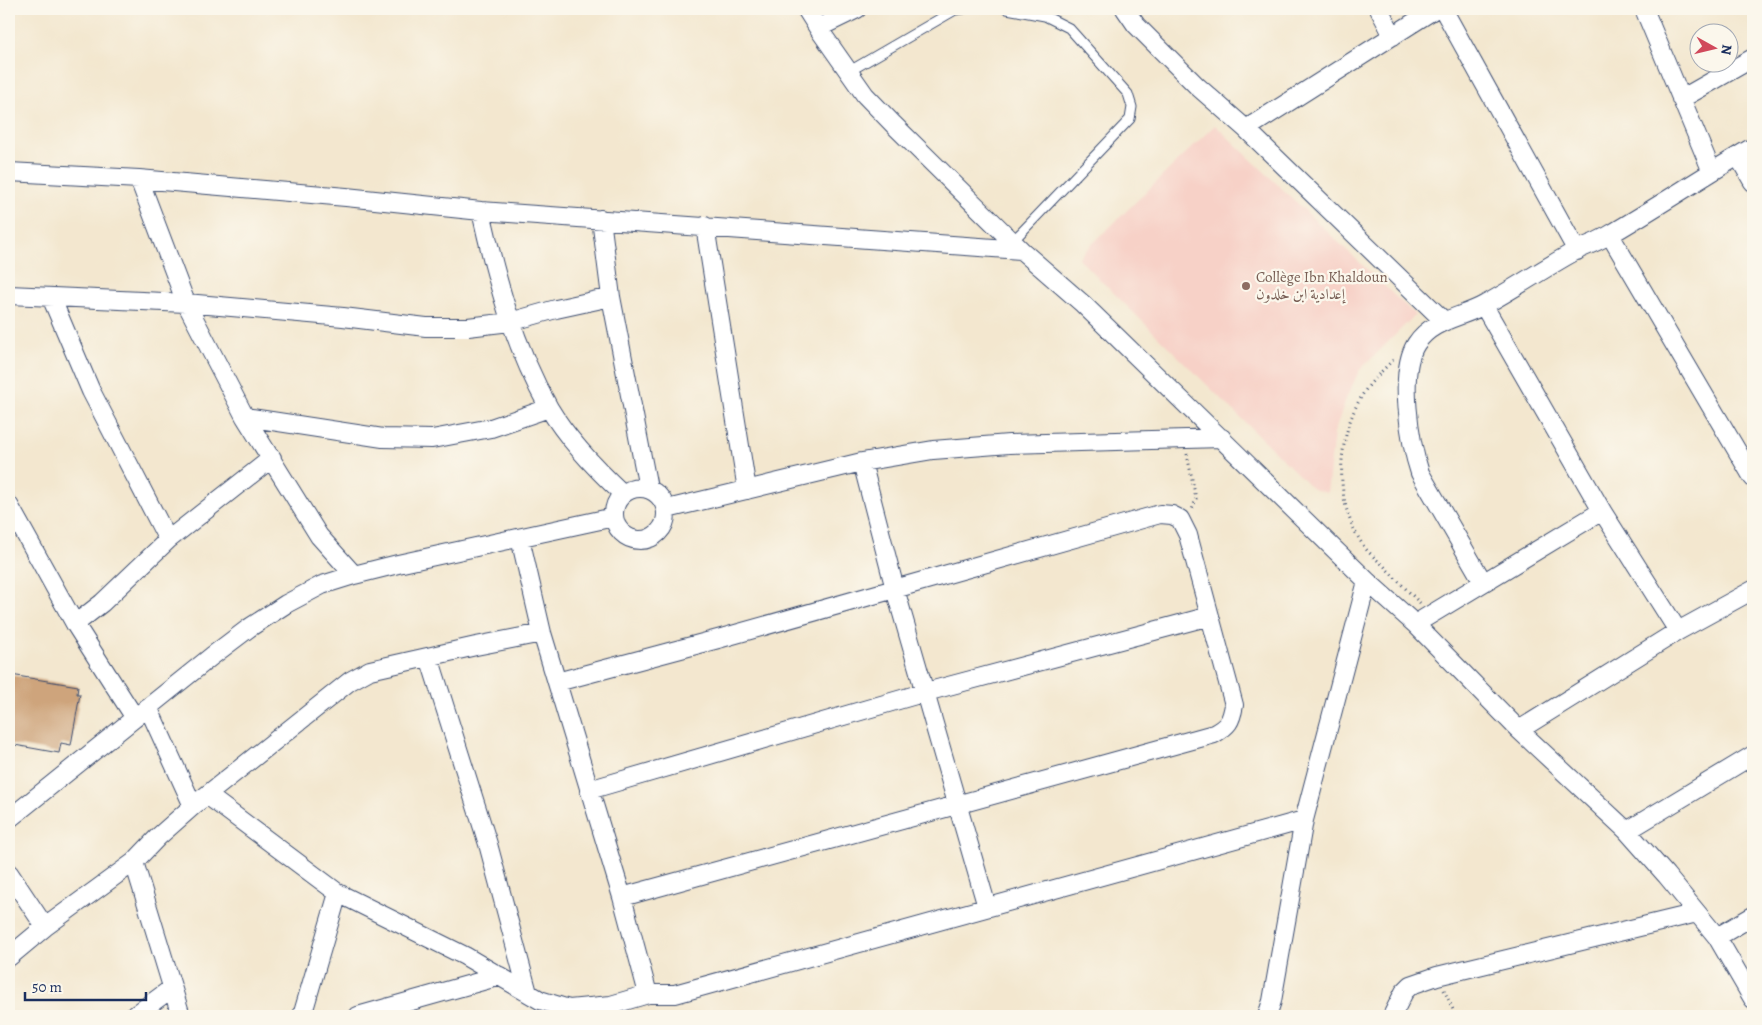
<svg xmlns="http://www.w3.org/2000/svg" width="1762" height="1025" font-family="Alegreya,Amiri,serif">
<rect width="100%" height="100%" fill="#fbf7ec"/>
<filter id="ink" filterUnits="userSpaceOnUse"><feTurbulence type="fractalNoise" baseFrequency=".02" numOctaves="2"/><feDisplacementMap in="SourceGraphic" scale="10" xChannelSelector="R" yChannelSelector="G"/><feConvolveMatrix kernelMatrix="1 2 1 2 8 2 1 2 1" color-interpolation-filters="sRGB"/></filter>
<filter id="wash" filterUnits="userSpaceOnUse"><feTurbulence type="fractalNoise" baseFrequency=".0096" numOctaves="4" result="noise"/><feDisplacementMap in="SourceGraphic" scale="20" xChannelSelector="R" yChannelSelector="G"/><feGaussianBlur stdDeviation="1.12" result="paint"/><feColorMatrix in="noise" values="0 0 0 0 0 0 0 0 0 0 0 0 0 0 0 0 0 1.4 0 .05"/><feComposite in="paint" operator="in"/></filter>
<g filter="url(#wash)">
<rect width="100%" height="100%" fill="#f3e7cf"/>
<!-- built -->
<path fill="#f7d1c7" d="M1215 125 1415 315 1359 371 1346 399 1334 433 1327 493 1313 489 1078 258Z"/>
<g id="blocks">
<!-- building -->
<path fill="#cea47b" d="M11 675 78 686 77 694H80L71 745 61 743 59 753 9 744V686Z"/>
</g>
</g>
<g filter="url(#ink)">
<use href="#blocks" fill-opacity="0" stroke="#3b4b6f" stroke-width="1"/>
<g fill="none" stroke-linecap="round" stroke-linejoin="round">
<!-- lane casing -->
<g stroke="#3b4b6f" stroke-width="11">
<path id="lane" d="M1007 9 1045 16 1069 28 1128 94 1132 107 1130 119 1013 241
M848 72 955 10 963 9"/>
</g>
<!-- street casing -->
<g stroke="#3b4b6f" stroke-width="20">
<path id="street" d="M806 9 818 28 865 95 894 125 1021 250 1083 304 1367 581 1415 624 1519 730 1627 831 1666 875 1717 937 1753 999
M1125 9 1136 25 1197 86 1246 129 1444 321
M1379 9 1393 36
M1443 9 1577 251
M1644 9 1712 172
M818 28 857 9
M1681 99 1753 58
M1246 129 1435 9
M1738 156 1753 182
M9 172 139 179 346 197 481 211 1021 250
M139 179 186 303 245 417 319 536 354 575
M481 211C496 279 514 346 549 408 568 440 596 469 623 494
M601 219 611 297 648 488
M705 226 747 490
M1610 235 1753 478
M9 295 186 303 343 317 426 327H468L510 322 556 309 611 297
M51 297 91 391 168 540
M1484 306 1602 511 1678 631
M245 417 383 438 432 439 491 428 549 408
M862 462 895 589 987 907
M614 514a26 26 0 1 1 52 0a26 26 0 1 1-52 0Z
M9 505 75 624 135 718
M667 509 862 462 933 450 1009 444 1222 438
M520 538 542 633 622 897 648 994
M1483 582 1420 473C1410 443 1398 372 1416 344 1432 319 1462 318 1486 304 1517 287 1546 267 1577 250 1589 245 1601 240 1611 234 1659 206 1705 175 1753 147
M75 624 102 603 168 540 272 458
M1415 624 1602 511
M429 657 488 844 528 993
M557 682 718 639 1160 514 1172 515 1180 519 1188 535 1234 705C1231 722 1228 726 1214 734L622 897
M148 707 193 806
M1519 730 1678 631 1753 590
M589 790 926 692 1210 616
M207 795 338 893 465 956 540 1000 569 1009 611 1005 648 994H675L1304 820
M9 819 212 656 249 628 286 604 322 585 354 575 398 564 614 517
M1627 831 1753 755
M134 862 181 1016
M9 873 45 927
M1717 937 1753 916
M9 957 45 927 134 862 158 837 193 806 350 681 370 670 476 646 542 633
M134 1016 172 988
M302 1016 338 893
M358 1016 500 976
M1267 1016 1272 1001 1304 820 1367 581
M1392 1016 1404 992 1411 985 1437 976 1697 913"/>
</g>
<!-- path -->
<path stroke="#3b4b6f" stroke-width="3" stroke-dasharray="1 4" stroke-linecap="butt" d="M1393 360C1382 371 1371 381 1363 394 1335 439 1333 506 1366 549 1371 555 1377 560 1383 565 1395 578 1408 591 1420 603
M1187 454 1196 499 1192 510
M1444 990 1456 1016"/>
<!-- lane -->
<use href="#lane" stroke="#fff" stroke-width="9"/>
<!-- street -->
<use href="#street" stroke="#fff" stroke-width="18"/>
</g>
</g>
<!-- markers -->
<circle fill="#8d6e63" stroke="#fbf7ec" stroke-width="2" cx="1246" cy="286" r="5"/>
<g text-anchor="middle" stroke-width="4.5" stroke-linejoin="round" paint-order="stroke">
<!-- education labels -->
<g font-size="15" fill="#785e54" stroke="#fbf7ec" text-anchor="start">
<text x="1256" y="282">Collège Ibn Khaldoun<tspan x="1256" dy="17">إعدادية ابن خلدون</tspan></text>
</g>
</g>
<!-- margin -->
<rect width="1762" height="1025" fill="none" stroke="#fbf7ec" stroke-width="30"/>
<!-- north arrow -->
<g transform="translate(1714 48) rotate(98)"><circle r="24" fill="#fbf7ec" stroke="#a1a7b3"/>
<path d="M0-4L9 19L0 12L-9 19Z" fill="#d1495b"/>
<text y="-8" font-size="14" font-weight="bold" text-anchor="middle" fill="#1b2f5e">N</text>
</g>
<!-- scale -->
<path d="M25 992v8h121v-8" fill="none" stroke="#1b2f5e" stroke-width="2.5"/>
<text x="32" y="992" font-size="15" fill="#1b2f5e" stroke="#fbf7ec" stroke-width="4" paint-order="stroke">50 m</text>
</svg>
